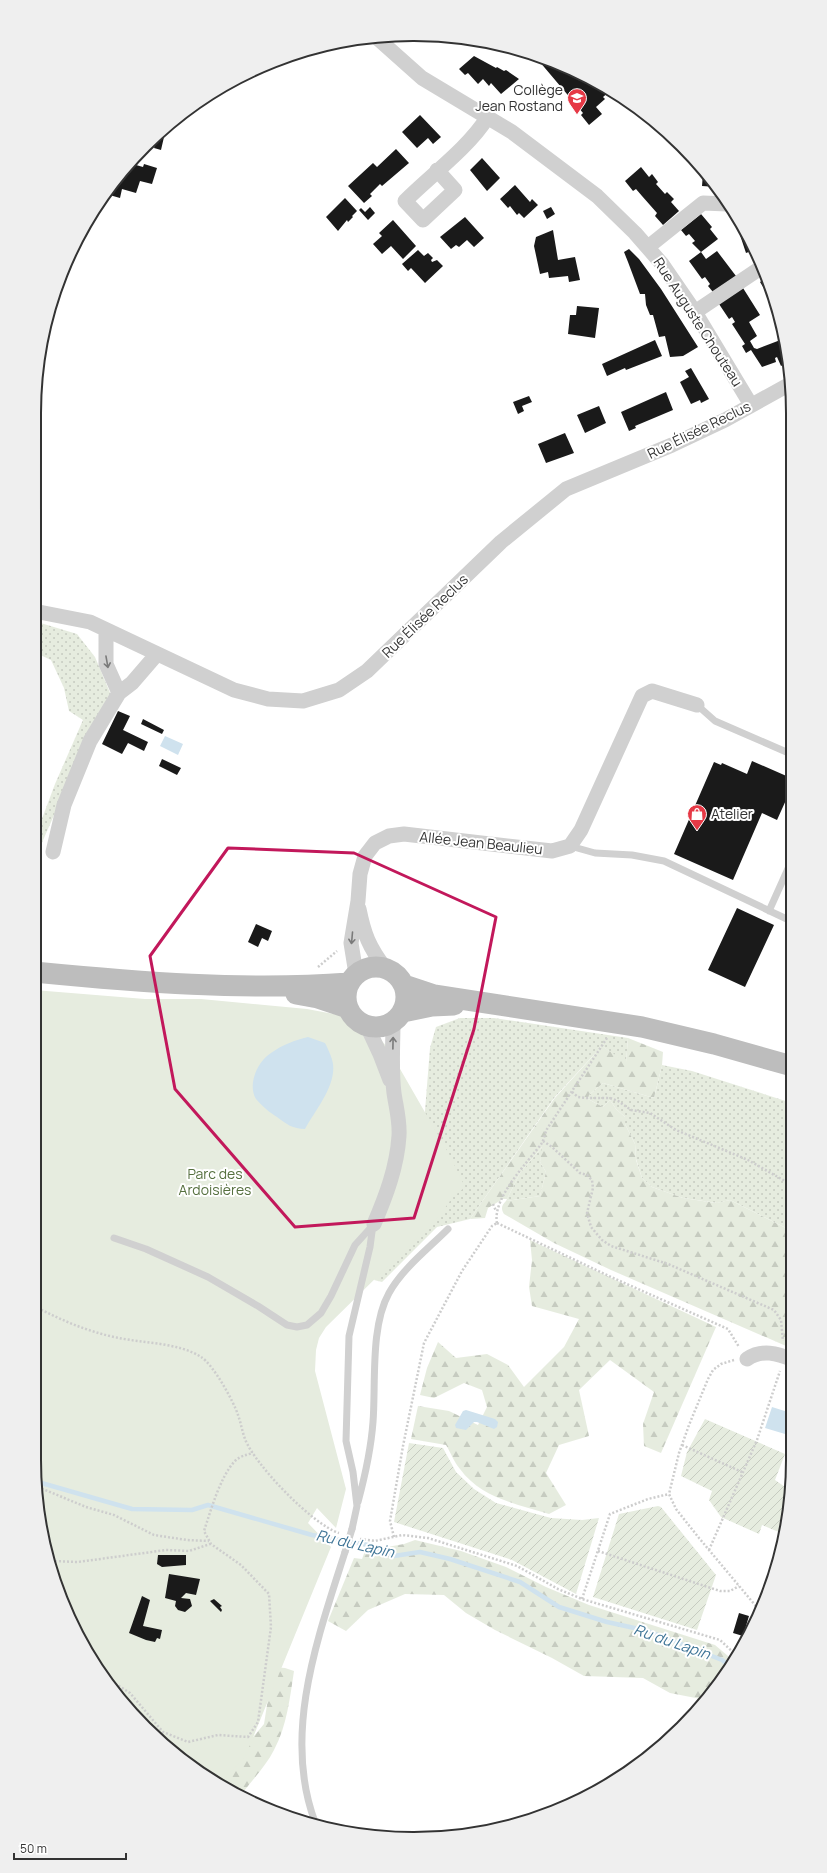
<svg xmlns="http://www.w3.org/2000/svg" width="827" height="1873" font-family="Manrope,sans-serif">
<defs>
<pattern id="grass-dots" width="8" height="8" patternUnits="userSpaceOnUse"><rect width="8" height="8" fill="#e6ecdf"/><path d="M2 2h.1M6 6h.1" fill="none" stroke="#c6cbc0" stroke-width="1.8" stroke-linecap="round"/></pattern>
<pattern id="forest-firs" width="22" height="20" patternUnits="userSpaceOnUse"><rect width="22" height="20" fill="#e6ecdf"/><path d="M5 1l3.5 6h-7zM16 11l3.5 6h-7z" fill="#c6cbc0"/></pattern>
<pattern id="garden-furrows" width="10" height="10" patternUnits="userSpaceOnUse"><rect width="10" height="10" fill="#e6ecdf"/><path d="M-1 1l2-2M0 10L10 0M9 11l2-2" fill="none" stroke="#c6cbc0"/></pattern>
</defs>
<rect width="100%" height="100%" fill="#fff"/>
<!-- grass -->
<path fill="url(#grass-dots)" d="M34 621 77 634 95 657 111 695 90 733 37 854 34 853V840L55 784 83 720 69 711 64 688 51 660 34 652Z
M460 1018H494L628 1038 626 1063 602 1046 554 1098 470 1219 437 1227 382 1282 374 1280 394 1236 423 1136 430 1048 436 1027Z
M662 1065 692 1071 792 1103V1231L730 1200 717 1203 683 1198 652 1187 642 1178 636 1159 635 1144 625 1124V1117L616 1109 610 1100 603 1107 588 1099 589 1095 603 1083 654 1098Z
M543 1146 540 1162 546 1172 540 1196 506 1201 520 1173Z"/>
<!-- forest -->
<path fill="url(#forest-firs)" d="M628 1038 663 1052 662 1065 654 1098 603 1083 589 1095 588 1099 603 1107 610 1100 616 1109 625 1117V1124L635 1144 636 1160 642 1178 652 1187 683 1198 716 1203 730 1200 792 1231 793 1349 611 1270 554 1243 504 1214C501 1209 501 1206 506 1201L540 1196 546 1172 540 1162 542 1147 520 1173 507 1199H503L488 1208 485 1218 470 1219 554 1099 602 1046 626 1062Z
M530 1240 716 1327 661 1453 644 1446 643 1424 654 1392 610 1360 579 1390 589 1436 559 1445 546 1473 566 1505 549 1514C517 1504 481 1498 460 1469 454 1462 451 1453 446 1445L411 1439 418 1406 449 1411 478 1425 487 1407 482 1390 464 1383 434 1398 420 1395 427 1368 438 1342 456 1358 487 1354 508 1365 524 1387 564 1347 579 1319 532 1306 529 1287 532 1260Z
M415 1540 461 1551 506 1567 546 1587 589 1605 715 1645 734 1661 706 1700 670 1693 643 1678 584 1676 552 1658 495 1630 466 1613 444 1595 405 1594 368 1610 346 1631 328 1621 354 1558 362 1559 365 1551 404 1544Z
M273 1667 285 1668 294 1671C290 1697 287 1726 274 1750 266 1766 252 1780 241 1795L224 1788 191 1761 249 1742 264 1724Z"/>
<!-- park -->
<path fill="#e6ecdf" d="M34 990 145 999H201L307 1009 355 1018 375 1033 388 1048 449 1154 465 1187 452 1198 440 1215 326 1327 319 1338 316 1350 315 1371 346 1489 336 1528 317 1508 308 1523 331 1547 245 1757 219 1784 128 1710 85 1649 54 1582 34 1459Z"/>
<!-- garden -->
<path fill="url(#garden-furrows)" d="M705 1419 785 1454 775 1480 788 1489 781 1533 762 1525 759 1534 721 1517 709 1500 712 1491 681 1476 687 1452Z
M409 1443 443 1448 456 1472 474 1489 496 1503 551 1518 582 1520 599 1518 576 1594 512 1560 394 1522Z
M658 1506 661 1507 716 1575 697 1630 593 1597 619 1514Z"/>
<!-- water -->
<path fill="#cfe2ee" d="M165 736 183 744 178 755 160 746Z
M308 1037 325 1043C328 1049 332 1057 333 1064 336 1086 315 1111 305 1129 293 1129 286 1124 277 1117 270 1113 261 1105 256 1099 247 1084 258 1061 271 1053 282 1045 295 1040 308 1037Z
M772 1407 791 1413 785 1434 765 1428Z
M466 1410 495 1419 498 1422 497 1427 494 1429 477 1422H474L466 1430 456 1428 455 1425 463 1411Z"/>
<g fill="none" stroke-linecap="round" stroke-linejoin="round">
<!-- stream -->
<path stroke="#cfe2ee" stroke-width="4.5" d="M38 1482 132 1509 192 1510 208 1505 312 1535 368 1545 394 1556 420 1552 450 1559 520 1582 559 1607 607 1622 648 1631 722 1660 730 1666"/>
</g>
<!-- building -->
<path fill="#1a1a1a" d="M474 56 496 68 497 67 504 71 506 70 519 79 501 94 491 83 489 86 483 79 478 84 468 73 465 75 459 69Z
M543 58 608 90 609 92 603 97 605 99 596 107 602 114 589 125 581 115 583 113 539 61Z
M420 115 441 137 433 144 428 138 417 148 402 132Z
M158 136 164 137 161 150 154 148Z
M396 149 409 163 382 186 380 184 370 194 372 196 364 203 348 186 373 163 377 167Z
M482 158 500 178 487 191 470 170Z
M129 163 143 167 144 164 157 168 152 184 140 181 136 193 122 189 120 198 106 194 122 172 126 173Z
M641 167 649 177 652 174 658 182 656 184 665 194 667 192 674 199 671 202 679 211 663 225 655 216 657 213 642 196 636 189 633 191 625 181Z
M701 169 714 182 717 187 702 186 703 173H700Z
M515 185 530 202 532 199 538 205 524 218 519 213 517 215 510 206 508 208 500 199Z
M345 198 357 211 352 216 353 217 348 222 347 220 338 231 326 217Z
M370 207 375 213 368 220 359 210 361 208 365 212Z
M551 207 555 214 547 219 543 211Z
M701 214 712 227 710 229 718 239 701 252 692 243 695 241 689 234 686 236 681 230Z
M465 217 484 238 474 247 467 240 459 247 456 245 451 249 440 237Z
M393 220 416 246 403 259 391 246 382 254 373 244 382 236 379 233Z
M553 230 558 260 575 257 580 280 569 282 568 276 549 278 548 272 540 274 534 246 536 237Z
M744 234 754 250 746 253 740 235Z
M629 249 639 259 661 289 698 347 683 356 670 357 665 336 659 337 653 315H650L646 305 645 294H640L628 262 624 252Z
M418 250 424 256 428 253 433 258 431 260 432 262 437 260 443 266 425 283 411 268 408 271 402 264Z
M717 251 736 276 713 292 708 286 710 284 705 277 702 279 689 261 701 252 706 259Z
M766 278 772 299 771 300 760 282Z
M743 288 760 315 749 322 757 336 750 341 754 348 757 349 783 339 789 362 781 366 777 357 775 358 776 362 762 367 751 350 746 353 742 346 745 344 732 324 735 322 732 317 729 319 719 304Z
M577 306 599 308 595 338 568 334 570 315H576Z
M655 340 662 356 626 370 625 368 607 376 602 364Z
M691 368 709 399 701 403 700 400 691 404 680 382 689 377 685 371Z
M666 392 673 410 635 426 636 428 629 431 621 412Z
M529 396 532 402 522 406 524 411 518 414 513 402Z
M599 406 606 423 585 433 577 415Z
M565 433 574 453 546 463 538 444Z
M118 711 130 716 123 730 148 742 144 751 128 743 122 754 102 744Z
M143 719 164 730 162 734 141 724Z
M162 759 181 768 177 775 159 766Z
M752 761 791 778V789L777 820 762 813 733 880 674 854 714 762 721 765 722 763 747 774Z
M737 908 774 925 745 987 708 970Z
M256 924 272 931 268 941 262 938 258 947 248 942Z
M158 1555H186V1565L162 1567 157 1564Z
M169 1574 200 1579 196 1595 186 1593 181 1598 190 1599 192 1606 185 1612 178 1610 175 1606 176 1601 165 1598Z
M142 1596 150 1600 143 1626 162 1630 160 1639 157 1638 155 1642 146 1640 129 1633Z
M214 1599 222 1606 220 1607 222 1610 221 1612 210 1601Z
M739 1613 749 1616 743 1636 733 1633Z"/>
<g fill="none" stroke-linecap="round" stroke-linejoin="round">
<!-- path -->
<path stroke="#cdcdcd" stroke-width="2.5" stroke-dasharray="2 2" stroke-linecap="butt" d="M318 967 337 951
M572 1092 578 1097 586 1098H610L618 1101 631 1110 650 1113 676 1130 748 1160 792 1185
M543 1141 552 1147 580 1173 587 1175 592 1180 593 1188 587 1213 591 1227 602 1240 611 1246 668 1264 774 1310 781 1320 783 1341
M493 1204 496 1211
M497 1223 611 1277 728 1329 739 1347
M497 1223C492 1198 528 1162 542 1143 544 1139 545 1133 547 1129L607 1038
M34 1306C61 1320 88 1332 119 1338 143 1343 180 1343 201 1357 213 1364 234 1402 238 1415 241 1423 242 1431 245 1439 255 1465 313 1525 339 1533
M734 1360 721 1364 713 1370 708 1379 689 1425 679 1453 669 1494 676 1509 699 1538 760 1611
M682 1445 742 1472
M38 1487 86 1507 114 1515 154 1535 187 1540 209 1541
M394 1537 390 1521 403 1446 424 1343 462 1271 492 1226 497 1223
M360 1539 375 1541 402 1535 428 1538 517 1566 558 1589 582 1599 720 1640 737 1656
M709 1550 757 1440 780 1371
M598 1551 720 1591H730L739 1586
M51 1561 78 1562 166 1550 189 1551 210 1544
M582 1599 610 1514 648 1499 669 1494
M105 1677 130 1693 163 1732 188 1742 218 1735 248 1737 258 1722 271 1627 269 1594 241 1565 211 1544 204 1531C211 1510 220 1477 235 1461 240 1456 246 1455 253 1453"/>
<!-- service -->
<path stroke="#d0d0d0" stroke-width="7" d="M697 705 715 721 791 754
M570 846 595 853 632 855 664 861 791 921
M769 911 791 862
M114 1238 146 1249 208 1277 258 1306 287 1325 297 1327 307 1325 321 1313 331 1296 355 1245 374 1224
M358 1502C365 1476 371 1449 373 1422 376 1384 370 1327 389 1293 403 1268 428 1249 448 1229
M352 1529 357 1506 353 1472 346 1441 349 1336 370 1247 373 1224
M315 1822C282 1734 318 1637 345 1552"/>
<!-- minor -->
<path stroke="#d0d0d0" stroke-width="15" d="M376 37 422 78 512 132 597 196 635 233 662 264 695 312 751 405
M437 170 455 190 423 220 405 201C430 176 469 147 487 118
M648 247 703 203 727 204
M695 312 756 271 764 268
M34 611 90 622 234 690 268 699 303 701 339 690 367 671 501 542 566 489 672 445 725 420 790 384
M106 630V664L119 693
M53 852 64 805 90 741 119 693 132 683 157 654
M359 909C364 934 369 947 385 968
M356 974 351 943 358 901 360 874 365 856 375 843 389 836 404 834 552 851 570 846 581 830 642 696 652 691 697 705
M367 1026 380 1054 390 1080
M374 1224C386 1196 397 1167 399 1136 400 1121 396 1107 394 1093 391 1070 393 1046 393 1022
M747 1359C762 1349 777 1353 793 1360"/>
<!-- secondary -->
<path stroke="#bdbdbd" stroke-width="21" d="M346 997a30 30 0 1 1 60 0a30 30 0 1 1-60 0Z
M34 972C137 982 246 991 349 983
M404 985 434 995 642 1027 714 1044 792 1066
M296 994 318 998 348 1008
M403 1012 432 1006 454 1005"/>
<!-- service-bridge -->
<path stroke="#d0d0d0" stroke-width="7" d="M345 1552 352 1529"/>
</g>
<!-- one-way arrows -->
<defs><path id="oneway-shaft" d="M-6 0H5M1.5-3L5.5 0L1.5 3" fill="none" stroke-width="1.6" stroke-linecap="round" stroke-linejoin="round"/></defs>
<g stroke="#7a7a7a">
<use href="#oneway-shaft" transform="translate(107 662) rotate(80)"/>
<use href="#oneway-shaft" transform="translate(352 938) rotate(95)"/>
<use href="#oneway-shaft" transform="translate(393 1043) rotate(-89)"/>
</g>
<!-- marked area -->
<path fill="none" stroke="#c2185b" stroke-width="3" stroke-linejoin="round" d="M228 848 354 853 496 917 474 1029 414 1218 295 1227 175 1089 150 956Z"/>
<!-- icons -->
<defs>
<g id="school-pin" transform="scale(1)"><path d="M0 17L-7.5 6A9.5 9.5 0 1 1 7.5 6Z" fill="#e63946" stroke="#fff"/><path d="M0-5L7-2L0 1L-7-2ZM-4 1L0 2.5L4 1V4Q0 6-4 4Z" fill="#fff"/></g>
<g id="shop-pin" transform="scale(1)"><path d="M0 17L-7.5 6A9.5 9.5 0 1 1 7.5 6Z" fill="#e63946" stroke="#fff"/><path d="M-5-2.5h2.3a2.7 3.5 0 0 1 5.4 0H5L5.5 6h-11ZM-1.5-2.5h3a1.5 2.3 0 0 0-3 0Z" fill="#fff"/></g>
</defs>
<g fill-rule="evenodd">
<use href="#school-pin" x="577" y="98"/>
<use href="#shop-pin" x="697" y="814"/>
</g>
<g text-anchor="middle" stroke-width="4" stroke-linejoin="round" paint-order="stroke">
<!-- poi labels -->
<g font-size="14" fill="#333" stroke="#fff" text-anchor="end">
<text x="563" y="95">Collège<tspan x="563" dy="16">Jean Rostand</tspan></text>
<text x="711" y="819" text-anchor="start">Atelier</text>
</g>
<!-- street labels -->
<g font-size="14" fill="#333" stroke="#fff">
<text transform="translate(698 322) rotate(57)" y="5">Rue Auguste Chouteau</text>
<text transform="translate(699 430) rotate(-26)" y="5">Rue Élisée Reclus</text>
<text transform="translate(425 616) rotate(-44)" y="5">Rue Élisée Reclus</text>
<text transform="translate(481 843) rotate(6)" y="5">Allée Jean Beaulieu</text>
</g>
<!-- park labels -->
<g font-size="14" fill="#56703f" stroke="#fff">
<text x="215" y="1179">Parc des<tspan x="215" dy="16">Ardoisières</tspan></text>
</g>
<!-- water labels -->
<g font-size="15" font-style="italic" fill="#3f7597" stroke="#fff">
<text transform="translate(355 1544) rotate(13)" y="5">Ru du Lapin</text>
<text transform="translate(672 1642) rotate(19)" y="5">Ru du Lapin</text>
</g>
</g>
<!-- crop -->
<path d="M0 0H827V1873H0ZM413 41H414A372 372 0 0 1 786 413V1460A372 372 0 0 1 414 1832H413A372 372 0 0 1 41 1460V413A372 372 0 0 1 413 41Z" fill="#efefef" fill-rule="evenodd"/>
<path fill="none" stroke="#333" stroke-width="2" d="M413 41H414A372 372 0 0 1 786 413V1460A372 372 0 0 1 414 1832H413A372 372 0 0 1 41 1460V413A372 372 0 0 1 413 41Z"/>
<!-- scale -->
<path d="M14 1853v6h112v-6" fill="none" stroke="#333333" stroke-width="2"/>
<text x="20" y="1853" font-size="12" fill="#333333" stroke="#ffffff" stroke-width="3" paint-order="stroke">50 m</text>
</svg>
